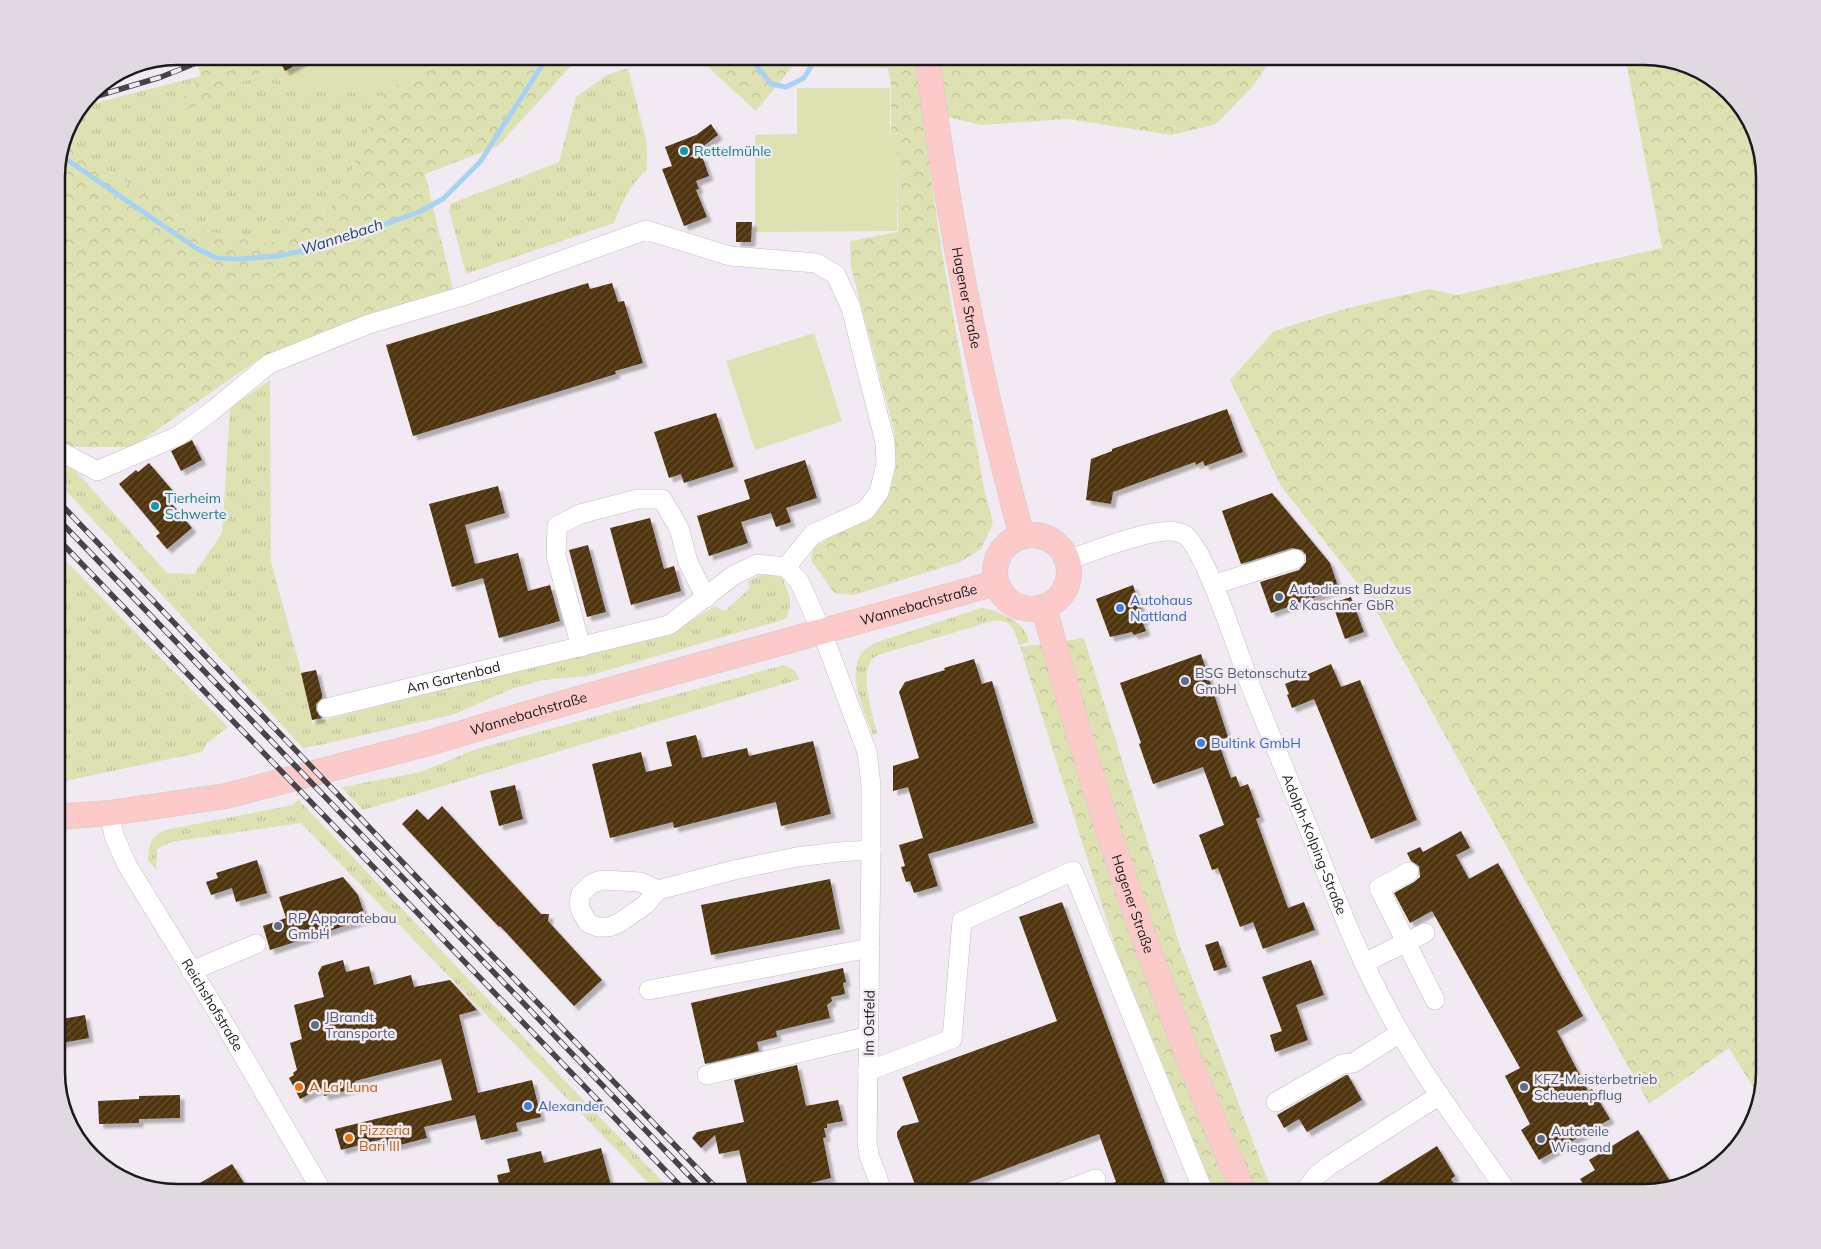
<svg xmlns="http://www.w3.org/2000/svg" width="1821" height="1249" font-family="Mulish,sans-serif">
<defs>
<pattern id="grass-tufts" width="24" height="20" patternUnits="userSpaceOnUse" patternTransform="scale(1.25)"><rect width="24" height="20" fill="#dee2b3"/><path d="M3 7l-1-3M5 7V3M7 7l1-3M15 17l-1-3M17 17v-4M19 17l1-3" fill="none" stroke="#bec19a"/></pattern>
<pattern id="forest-crowns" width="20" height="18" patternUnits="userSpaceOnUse" patternTransform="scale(1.25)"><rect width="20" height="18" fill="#dee2b3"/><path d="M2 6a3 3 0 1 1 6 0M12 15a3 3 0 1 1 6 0" fill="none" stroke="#bec19a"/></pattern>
<pattern id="building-hatch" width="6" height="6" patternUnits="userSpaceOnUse" patternTransform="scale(1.25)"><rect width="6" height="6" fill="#50340e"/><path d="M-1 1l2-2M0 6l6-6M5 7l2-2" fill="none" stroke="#654f31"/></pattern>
<filter id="shadow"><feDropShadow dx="4.5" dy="4.5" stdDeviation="1" flood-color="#0004"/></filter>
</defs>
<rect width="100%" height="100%" fill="#f1eaf3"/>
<!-- grass -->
<path fill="url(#grass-tufts)" d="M628 68 647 144V170C631 183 621 204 614 223L466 274 449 210 450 204 559 162 576 97 607 75Z
M260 73 309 91 383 92 338 203 269 243 200 230 63 142 66 130 76 115 91 104 200 76 173 111 205 103Z
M270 380 271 562 299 663 312 723 676 630 715 606 725 611 750 588 748 581C759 574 770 573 782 578 790 595 793 601 786 619L587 676 543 680 511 689 455 714 329 743 303 748 57 481 56 456 76 471 167 573 194 574 222 533 230 408Z
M56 551 228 727 207 743 202 752 56 783Z
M981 608C993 609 1017 619 1024 630 1027 633 1028 638 1029 642L1019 645C1014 629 1013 619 993 621L878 655C875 657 871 659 870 663 861 680 873 714 877 733L873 735C863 707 838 660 875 643Z
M784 665 795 671 800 679 363 810 341 787 421 772 476 749Z
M298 799 588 1105 674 1193H658L301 823 171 842 157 849 156 870 148 860C149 844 150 838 165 830L293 805Z"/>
<!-- forest -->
<path fill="url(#forest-crowns)" d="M197 56H287L260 73 205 103 172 112 200 76Z
M451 56H580L498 146 425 174 454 293 265 355 132 447H57L56 169 63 142 200 230 269 243 338 203 383 92Z
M696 56H914L941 247 984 488 993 523 981 549 960 562 854 595 834 593 811 560 813 548 830 537 859 522 879 506 890 492 896 465 894 430 851 267 850 241 898 232 897 133H891V87L888 68 792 67 756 111Z
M940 56H1274L1253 86 1216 124 1172 135 1067 119 981 125 947 117Z
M1625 56H1644L1711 77 1749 117 1765 177V1072L1758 1095 1729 1048 1649 1104 1369 598 1281 486 1230 380 1274 331 1348 308 1429 289 1457 295 1662 248Z
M1084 638 1178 940 1261 1163 1274 1193H1215L1116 949 1020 647Z"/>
<!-- garden -->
<path fill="#dee2b3" d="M287 56H451L383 92 309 91 260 73Z
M797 88H890V133L897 134V231L755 232V135L797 134Z
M814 333 842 421 755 450 726 361Z"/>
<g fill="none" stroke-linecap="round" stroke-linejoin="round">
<!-- stream -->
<path stroke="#a7d2f3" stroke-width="5" d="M744 56 755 64 771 84 786 87 804 78 817 56
M60 155 196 248 216 258 239 259 277 256 318 248 419 212 443 199 480 162 548 56"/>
</g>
<!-- building -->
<path fill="url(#building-hatch)" filter="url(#shadow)" d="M277 56H312L285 71Z
M711 124 718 135 689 157 702 156 709 176 696 181 699 189 696 190 707 217 684 226 662 169 672 166 665 147 696 135Z
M736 222H752L751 242H736Z
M588 283 590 289 612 283 618 302 624 301 643 363 615 371 616 374 413 436 386 345Z
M1227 409 1243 452 1205 466 1203 461 1196 465 1195 462 1113 492 1111 504 1086 500 1091 459 1112 451V449Z
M716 413 734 467 684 483 681 474 669 478 654 432Z
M192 440 202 460 181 471 171 451Z
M805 460 817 498 786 508 791 522 776 527 771 513 741 522 748 543 709 556 697 516 750 499 744 480Z
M149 463 173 491 166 497 192 528 167 549 156 536 160 533 119 484 136 470 138 472Z
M498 486 505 513 465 525 475 564 518 553 528 591 550 585 560 621 499 638 483 578 452 587 429 504Z
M1272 493 1330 563 1339 589 1271 613 1260 582 1299 570 1306 562V555L1302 550 1292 548 1241 564 1222 511Z
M650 518 664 569 674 566 681 591 631 605 610 528Z
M588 545 606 612 587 617 569 550Z
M1133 585 1145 620 1142 621 1146 631 1134 635 1132 632 1110 637 1096 599Z
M1351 597 1364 632 1345 639 1332 603Z
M1201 654 1228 737 1218 741 1231 778 1236 776 1240 787 1248 784 1260 817 1256 819 1288 908 1304 902 1315 930 1263 949 1253 922 1240 927 1218 868 1212 870 1199 835 1224 825 1203 767 1153 784 1139 744 1141 743 1120 683Z
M974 659 982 684 992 681 1034 823 928 854 938 886 914 893 910 881 906 882 901 867 905 866 899 845 923 838 908 787 893 791V766L919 758 899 692 905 682 945 670 944 668Z
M1331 664 1341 687 1360 680 1417 820 1371 839 1314 699 1292 708 1287 695 1289 694 1285 684Z
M316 670 322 694V698L316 704V710L319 715 322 718 312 720 301 673Z
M696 735 702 758 747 748 749 756 813 741 831 814 781 826 776 802 674 828 673 822 610 838 592 764 641 752 646 772 672 766 666 742Z
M515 785 523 819 499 826 490 791Z
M442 806 541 914H549L548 921 602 980 574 1006 500 926 499 927 402 824 417 809 428 820Z
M1461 831 1470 848 1456 855 1469 879 1498 863 1583 1016 1557 1031 1588 1091 1592 1089 1610 1119 1539 1160 1521 1130 1530 1124 1505 1076 1520 1068 1432 911 1410 923 1394 893 1414 882 1420 877 1419 866 1411 861 1407 853 1420 847 1423 852Z
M257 860 267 893 236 902 232 888 211 895 206 882 218 878 216 873Z
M343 877 358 895 366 919 270 950 263 926 286 918 279 897Z
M830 879 840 929 711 955 701 905Z
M1062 902 1169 1193H1117L1113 1183 1116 1182 1099 1134 941 1193H918L897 1136V1132L902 1126 919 1122 902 1077 1057 1021 1019 917Z
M1218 941 1227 967 1214 971 1205 945Z
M343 960 346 972 369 966 374 985 411 975 414 987 450 980 477 1010 459 1015 478 1093 532 1080 541 1117 516 1123 518 1131 481 1140 475 1115 424 1127 427 1138 388 1148 386 1138 341 1150 335 1129 452 1100 441 1059 355 1081 357 1088 324 1096 322 1088 300 1099 289 1078 294 1075 293 1073 297 1070 290 1043 302 1039 294 1005 324 997 318 973 322 966Z
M1311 960 1324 995 1296 1005 1308 1040 1275 1052 1270 1035 1282 1031 1262 977Z
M843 968 846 982 843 983 845 994 831 997 832 1001 827 1005 830 1018 776 1031 777 1037 757 1042 759 1051 705 1064 691 1003Z
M85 1015 89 1038 56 1044V1020Z
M797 1065 806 1106 838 1100 843 1121 827 1124V1128H824L826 1137 823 1138 831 1178 789 1188 790 1193H749L739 1150 719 1154 715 1135 701 1148 692 1138 697 1132 744 1122 734 1080Z
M1346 1075H1348L1362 1100 1307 1132 1299 1119 1284 1128 1277 1115Z
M180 1095V1118L139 1119V1123L99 1124 98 1101 139 1099V1096Z
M1638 1130 1673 1186 1644 1193H1589L1580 1179 1595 1170 1589 1160Z
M1437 1146 1455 1176 1451 1179 1459 1193H1362Z
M601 1148 613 1193H501L497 1175 510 1172 507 1159 541 1151 544 1163Z
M232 1164 246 1186 238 1191 235 1193H183Z"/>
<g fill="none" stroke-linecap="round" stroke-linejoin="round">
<!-- minor casing -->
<g stroke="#c4bdc6" stroke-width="20">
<g id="minor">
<path d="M56 449 97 471 178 436 212 411 269 364 369 324 463 296 646 230 730 256 816 263 836 275 851 308 885 442 886 464 879 492 866 510 813 534 786 567"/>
<path id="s1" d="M1067 560C1091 553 1162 522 1183 534 1205 545 1240 659 1251 687 1272 740 1294 793 1316 847 1339 906 1362 965 1393 1020 1426 1081 1469 1136 1508 1193"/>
<path d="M1213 585 1295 559"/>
<path d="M581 647 556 556 557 526 580 514 638 499H662L679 528 688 562 706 598"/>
<path id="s2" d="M327 708 669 625 734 575 757 564 786 567 799 581 822 632 867 752 871 785V850"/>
<path id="s3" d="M110 813 114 836 127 865 224 1023 323 1193"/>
<path d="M1409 872 1379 888 1435 1000"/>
<path d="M658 890 640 882 602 880 591 884 581 894 579 903 581 911 588 923 598 927H609L619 923 645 905 658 890 734 870 797 857 838 852 871 850 867 1142 869 1155 883 1193"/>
<path d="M1364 963 1425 933"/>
<path d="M191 971 256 944"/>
<path d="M649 990 870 948"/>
<path d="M868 1071 952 1039 962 921 1073 871 1204 1193"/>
<path d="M707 1075 869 1036"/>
<path d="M1276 1102 1342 1064 1353 1063 1400 1033"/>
<path d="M1058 1193 1096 1179"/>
<path d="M1304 1193 1316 1176 1330 1165 1440 1095"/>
</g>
</g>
<!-- major casing -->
<g stroke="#cdcdcd" stroke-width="26">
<g id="major">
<path id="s4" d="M927 56C948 218 979 379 1022 536"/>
<circle cx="1032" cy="572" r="37"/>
<path id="s5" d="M1044 608C1064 680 1083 752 1106 823 1146 949 1192 1072 1244 1193"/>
<path id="s6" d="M56 817 110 813 226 796 425 744 585 697 996 583"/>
</g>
</g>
<!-- minor -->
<use href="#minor" stroke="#fff" stroke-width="19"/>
<!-- major -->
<use href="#major" stroke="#fccac9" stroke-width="25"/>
<!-- rail casing -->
<g stroke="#474448" stroke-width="5.5">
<path id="rail" d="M87 99 161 77 214 56
M56 499 428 889 721 1193
M56 517 706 1193
M56 537 687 1193"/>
</g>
<!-- rail -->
<use href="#rail" stroke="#f1eaf3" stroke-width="4" stroke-dasharray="11" stroke-linecap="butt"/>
</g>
<!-- markers -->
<g fill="#0f9aa8" stroke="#f1eaf3" stroke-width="2">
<circle cx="684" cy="151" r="5"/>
<circle cx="155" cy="506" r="5"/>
</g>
<g fill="#5c6f8a" stroke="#f1eaf3" stroke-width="2">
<circle cx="1279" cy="597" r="5"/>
<circle cx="1185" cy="681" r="5"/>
<circle cx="278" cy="926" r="5"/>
<circle cx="315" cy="1025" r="5"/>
<circle cx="1524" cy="1087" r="5"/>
<circle cx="1541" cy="1139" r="5"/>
</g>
<g fill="#3f7fe0" stroke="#f1eaf3" stroke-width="2">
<circle cx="1120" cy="608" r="5"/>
<circle cx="1201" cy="743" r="5"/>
<circle cx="528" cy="1106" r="5"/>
</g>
<g fill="#e8710a" stroke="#f1eaf3" stroke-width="2">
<circle cx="299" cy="1087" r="5"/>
<circle cx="349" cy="1138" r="5"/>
</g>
<g text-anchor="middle" stroke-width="5" stroke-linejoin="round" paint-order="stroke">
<!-- culture labels -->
<g font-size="14" fill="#0d838f" stroke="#f1eaf3" text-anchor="start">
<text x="694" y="156">Rettelmühle</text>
<text x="165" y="503">Tierheim<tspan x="165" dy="16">Schwerte</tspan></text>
</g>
<!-- street labels -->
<g font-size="14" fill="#1c1a1d" stroke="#f1eaf3">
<text dy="5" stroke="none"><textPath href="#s4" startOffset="245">Hagener Straße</textPath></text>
<text dy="5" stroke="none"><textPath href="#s6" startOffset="890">Wannebachstraße</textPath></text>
<text dy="5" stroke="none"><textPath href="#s2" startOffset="130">Am Gartenbad</textPath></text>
<text dy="5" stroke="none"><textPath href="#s6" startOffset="485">Wannebachstraße</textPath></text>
<text dy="5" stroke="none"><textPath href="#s1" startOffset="459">Adolph-Kolping-Straße</textPath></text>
<text dy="5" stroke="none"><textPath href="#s5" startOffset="309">Hagener Straße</textPath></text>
<text dy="5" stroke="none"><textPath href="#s3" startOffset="219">Reichshofstraße</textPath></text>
<text transform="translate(869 1023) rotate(-89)" y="5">Im Ostfeld</text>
</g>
<!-- service labels -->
<g font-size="14" fill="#4e5e75" stroke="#f1eaf3" text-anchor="start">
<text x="1289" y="594">Autodienst Budzus<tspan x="1289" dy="16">&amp; Kaschner GbR</tspan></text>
<text x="1195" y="678">BSG Betonschutz<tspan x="1195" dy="16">GmbH</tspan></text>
<text x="288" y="923">RP Apparatebau<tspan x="288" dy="16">GmbH</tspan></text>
<text x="325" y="1022">JBrandt<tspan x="325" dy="16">Transporte</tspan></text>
<text x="1534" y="1084">KFZ-Meisterbetrieb<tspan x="1534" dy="16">Scheuenpflug</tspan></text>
<text x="1551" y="1136">Autoteile<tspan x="1551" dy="16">Wiegand</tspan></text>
</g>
<!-- shop labels -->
<g font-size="14" fill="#366cbe" stroke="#f1eaf3" text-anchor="start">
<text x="1130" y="605">Autohaus<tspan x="1130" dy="16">Nattland</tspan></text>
<text x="1211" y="748">Bultink GmbH</text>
<text x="538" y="1111">Alexander</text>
</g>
<!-- food labels -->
<g font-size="14" fill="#c56008" stroke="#f1eaf3" text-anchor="start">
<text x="309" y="1092">A La' Luna</text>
<text x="359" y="1135">Pizzeria<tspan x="359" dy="16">Bari III</tspan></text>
</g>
<!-- water labels -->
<g font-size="15" font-style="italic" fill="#184a6a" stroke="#f1eaf3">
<text transform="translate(342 237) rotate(-18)" y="5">Wannebach</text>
</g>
</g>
<!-- crop -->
<path d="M0 0H1821V1249H0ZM177 65H1644A112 112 0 0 1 1756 177V1072A112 112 0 0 1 1644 1184H177A112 112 0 0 1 65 1072V177A112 112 0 0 1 177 65Z" fill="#e0d9e2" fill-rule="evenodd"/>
<path fill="none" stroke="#1c1a1d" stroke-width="2.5" d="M177 65H1644A112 112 0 0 1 1756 177V1072A112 112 0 0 1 1644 1184H177A112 112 0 0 1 65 1072V177A112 112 0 0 1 177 65Z"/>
</svg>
